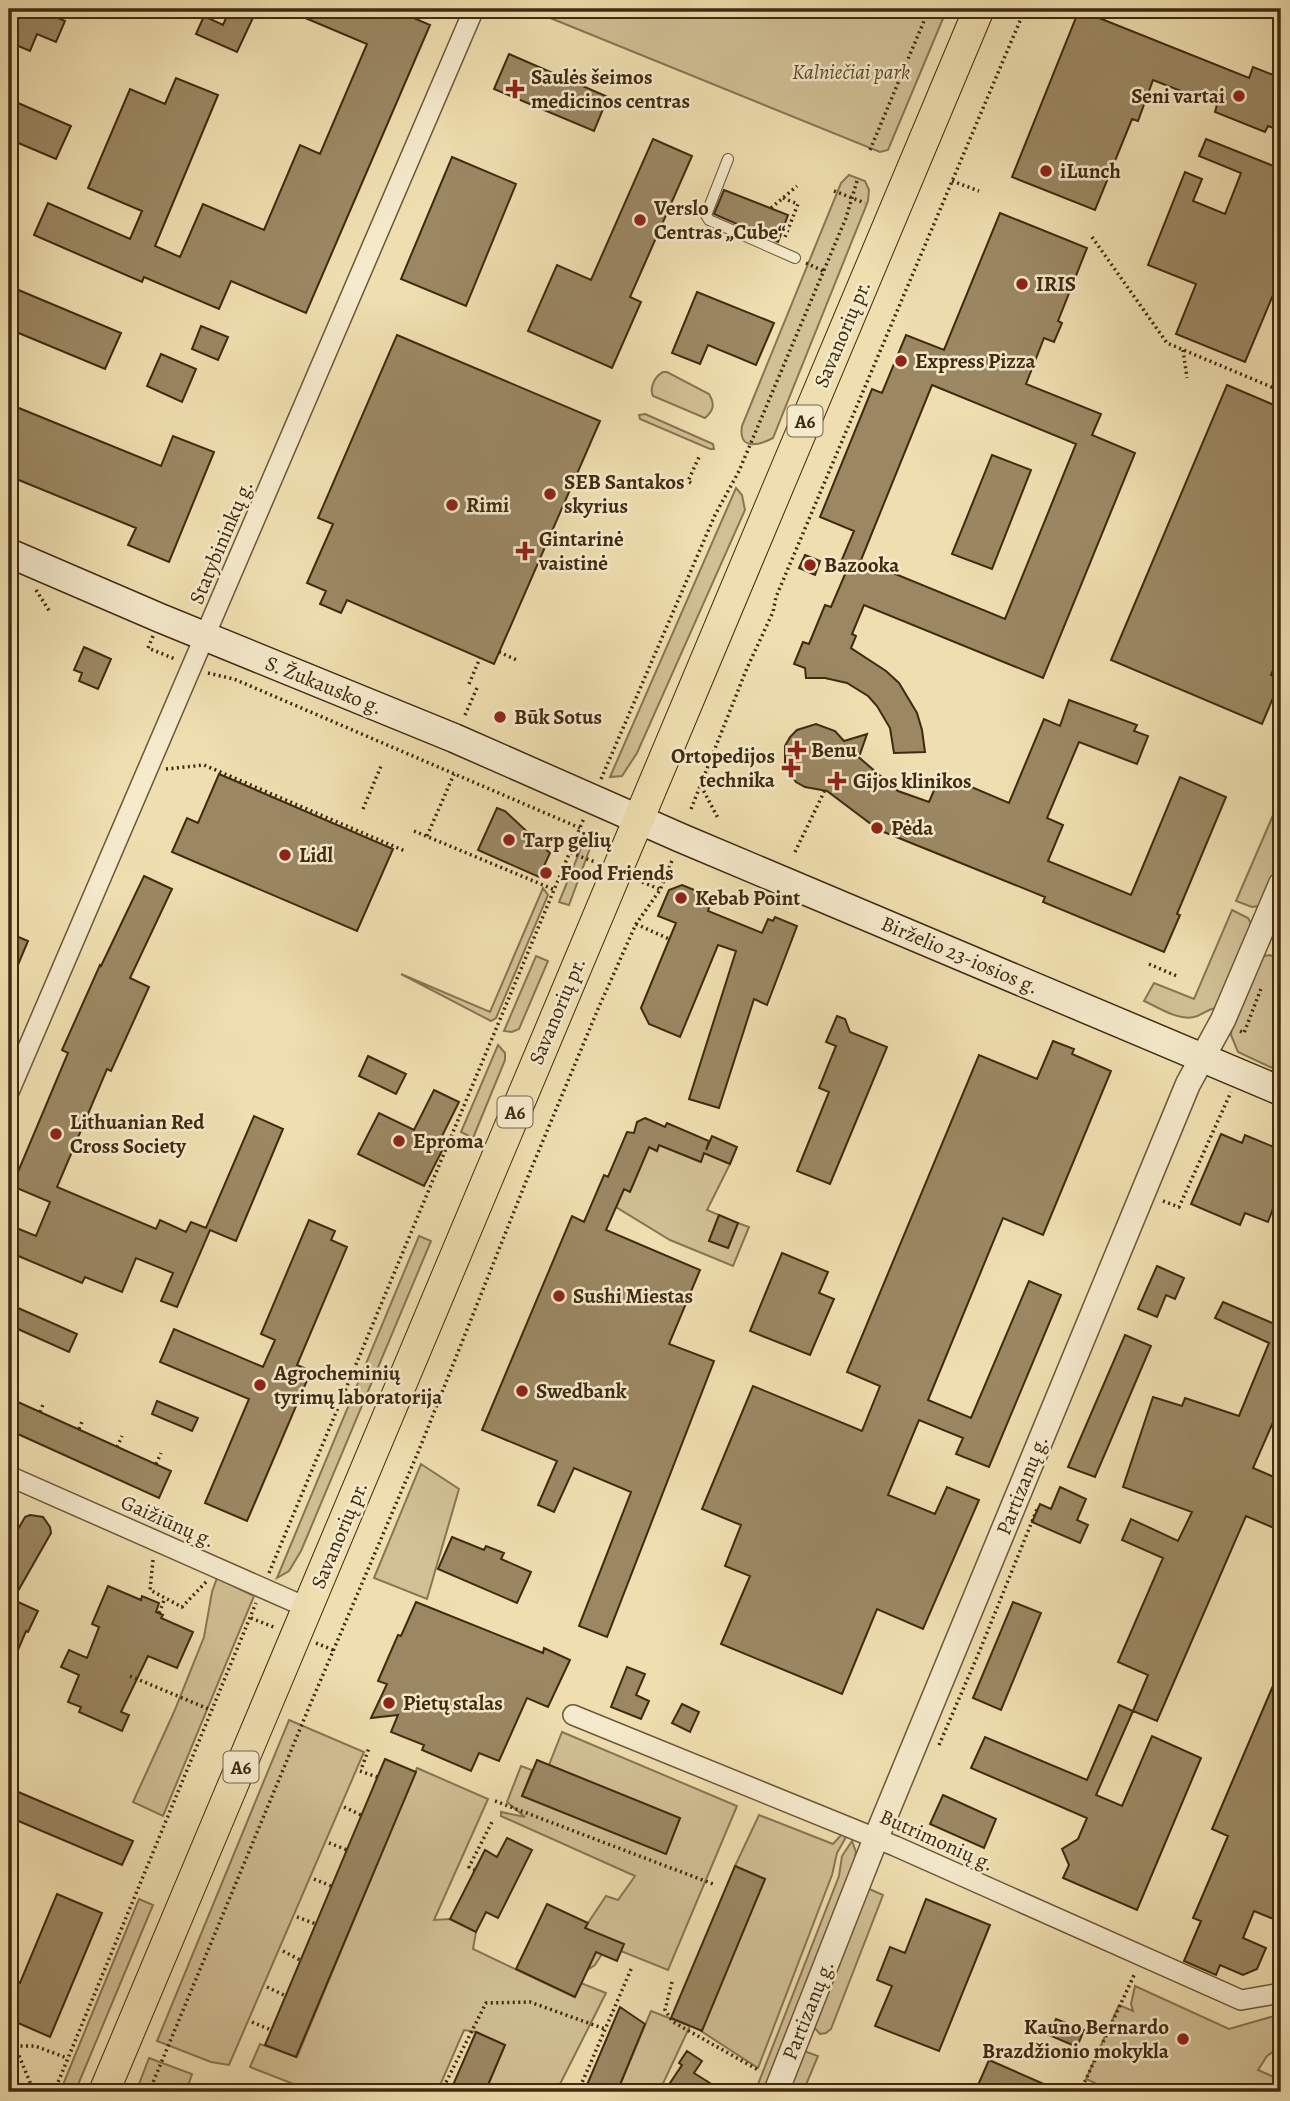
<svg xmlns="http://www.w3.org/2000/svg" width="1290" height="2101" font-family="Alegreya,serif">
<rect width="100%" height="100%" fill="#efdfb0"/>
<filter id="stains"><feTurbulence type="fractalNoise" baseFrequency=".00286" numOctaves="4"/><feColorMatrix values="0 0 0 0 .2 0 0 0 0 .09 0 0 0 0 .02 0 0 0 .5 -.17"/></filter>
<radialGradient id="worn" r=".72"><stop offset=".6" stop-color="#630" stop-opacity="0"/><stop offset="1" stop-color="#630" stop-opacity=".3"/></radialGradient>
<!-- green -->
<path fill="#d1c095" stroke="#887552" stroke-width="2" d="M528 9H947L888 150 880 152Z
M849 175 865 181 869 190 868 201 773 438C758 446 738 450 742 426L841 183Z
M663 372H667L709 394C715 404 714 410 705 418L653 396C649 388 655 376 663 372Z
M645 414 713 444 714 449H710L640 419 639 415Z
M736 488 742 495 745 510 637 753 622 776 610 777Z
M1278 810H1281V857L1262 903 1259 906 1252 907 1236 901 1274 813Z
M588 831 593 840 569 905 559 902Z
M543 888 548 895 496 1018 491 1021 401 974 490 1012Z
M1232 910 1248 918 1252 925 1215 1008C1206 1010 1202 1015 1194 1017 1178 1021 1158 1007 1144 1001L1154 983 1194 999Z
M1269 955 1281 959V1072L1238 1052 1231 1035 1232 1023 1260 957Z
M536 956 548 961 519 1029 512 1032 504 1031Z
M498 1045 505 1053V1060L473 1138 461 1132Z
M659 1145 700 1162 704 1153 730 1164 707 1210 719 1215 709 1241 728 1248 738 1223 749 1227 733 1266 670 1240 616 1207 624 1189 630 1191 649 1147 657 1151Z
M419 1236 431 1241 301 1551 289 1571 277 1578Z
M421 1464 459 1489 427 1599 374 1578Z
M217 1578 254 1596 163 1816 133 1802 174 1712 204 1637 212 1592Z
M289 1720 364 1752 229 2065 211 2062 157 2041Z
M562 1732 737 1806 668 1970 621 1951 602 1954 595 1965 587 1970 569 1962 588 1923 606 1896 618 1900 635 1876 501 1816V1812L525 1817 507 1802 521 1766 532 1770 522 1796 666 1854 680 1818 549 1765Z
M417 1768 488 1799 434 1920 450 1919 476 1932 473 1949 574 1997 581 1983 606 1993 556 2092H485L505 2045 476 2032 464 2030 438 2090 314 2092 250 2067 260 2044 297 2057Z
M759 1815 833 1844 842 1834 846 1837 837 1853 832 1875 758 2068 701 2031 765 1879 735 1866Z
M852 1841 856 1852 854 1863 765 2092H755L839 1876 842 1856Z
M867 1888 883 1895 831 2029 826 2033 820 2034 812 2025Z
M139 1899 153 1905 75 2092H60Z
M1135 1986 1229 2029 1281 2014V2046L1267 2056 1258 2070 1281 2080V2092H1091L1095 2083 1086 2079 1119 2005 1133 2011 1131 2004Z
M651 2011 690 2026 659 2092H617Z
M804 2051 818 2056 803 2092H787Z
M149 2058 192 2074 186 2092H136Z"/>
<!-- building -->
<path fill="#9b8863" stroke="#3f2a0f" stroke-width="2" fill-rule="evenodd" d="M9 9H37L65 21 56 42 37 34 30 51 9 42Z
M230 9H257L237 52 196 34 204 16 223 25Z
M284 9H393L430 25 306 313 231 281 219 309 144 277 142 282 34 235 48 203 130 239 142 211 88 188 130 89 165 104 176 78 218 95 155 246 180 257 203 204 264 230 300 145 320 154 367 44Z
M1079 10 1249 78 1253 67 1281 78V131L1268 126 1265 132 1215 112 1217 105 1153 80 1138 121 1132 119 1095 210 1012 177Z
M509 54 608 97 594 131 494 89Z
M9 99 71 126 56 159 9 139Z
M653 139 692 156 630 297 641 302 612 368 528 331 557 265 591 280Z
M1206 139 1281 169V276L1245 362 1176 334 1196 284 1148 265 1185 172 1202 179 1193 201 1225 214 1241 173 1199 156Z
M452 157 516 184 466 306 401 279Z
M724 190 788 215 778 242 714 214Z
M1000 213 1087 248 1058 321 1062 323 1054 342 1044 338 1026 384 1101 414 1092 435 1135 453 1043 678 864 605 852 634 856 636 851 648 886 671 899 683 917 713 922 730 925 752 894 753 890 728 877 706 868 696 847 683 825 678H806L805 668 794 664 803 642 809 644 825 605 831 607 846 572 838 569 854 531 820 517 872 389 882 393 906 335 944 350ZM932 385 1076 444 1005 619 861 560Z
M9 286 121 333 105 369 9 329Z
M697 292 774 323 756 365 708 345 700 364 672 353Z
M201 326 228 337 218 360 192 349Z
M397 335 600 421 494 664 347 600 341 613 320 604 326 591 307 583 333 524 318 518Z
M161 354 196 369 182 402 147 386Z
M1227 385 1281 408V652L1271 675 1281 679 1262 724 1111 660Z
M9 404 161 466 173 436 214 452 169 562 128 545 136 528 9 476Z
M992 455 1031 470 992 569 952 554Z
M805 555 820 561 815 575 799 568Z
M84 647 111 659 98 689 79 681 82 673 74 670Z
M1069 700 1137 725 1134 731 1148 736 1137 764 1079 742 1047 818 1063 825 1048 861 1131 895 1180 777 1226 797 1177 914 1180 915 1164 952 1043 902 1045 897 879 830 827 791 805 787 796 782 785 766V746L790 737 797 730 816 724 835 731 844 741 867 734 860 754H855L898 791 929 802 941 774 1009 803 1044 719 1060 726Z
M219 774 393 849 357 931 172 852 187 818 198 823Z
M497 808 505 811 550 853 539 877 478 850Z
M144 876 172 889 130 978 149 987 111 1071 107 1069 57 1187 156 1229 160 1220 186 1232 191 1222 206 1228 254 1116 283 1129 236 1241 210 1230 177 1307 161 1301 173 1273 136 1258 122 1292 85 1277 82 1283 9 1252V1225L36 1236 50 1202 12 1186 68 1053 62 1050 100 965 101 966Z
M682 885 709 896 705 906 709 908 708 911 762 933 768 919 773 921 775 917 797 926 767 1005 754 999 719 1108 689 1099 736 951 718 945 680 1037 649 1024 641 1008 676 923 658 916 669 890Z
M9 933 28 941 9 986Z
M837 1016 845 1019 850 1032 887 1047 830 1184 797 1171 829 1092 819 1088 836 1046 826 1042Z
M1053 1041 1074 1049 1072 1054 1111 1071 1043 1235 1003 1218 928 1400 971 1418 1029 1281 1061 1295 989 1467 956 1454 963 1438 919 1420 888 1495 935 1514 947 1487 979 1500 923 1629 877 1609 842 1694 721 1644 750 1576 725 1566 741 1525 702 1509 753 1386 862 1431 880 1386 847 1372 979 1055 1037 1079Z
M368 1056 406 1074 396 1094 359 1076Z
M434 1090 459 1102 439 1142 445 1145 424 1186 358 1154 379 1113 414 1130Z
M645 1118 665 1127 667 1123 709 1141 706 1150 712 1136 737 1147 730 1164 704 1153 701 1162 659 1145 657 1151 649 1147 630 1192 624 1189 606 1230 700 1270 669 1344 714 1361 607 1637 579 1626 631 1492 574 1468 554 1512 538 1505 557 1461 482 1430 572 1216 584 1222 604 1175 608 1177 627 1132 634 1133 637 1122Z
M1221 1134 1242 1143 1245 1135 1281 1150V1187L1268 1222 1245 1213 1240 1225 1191 1204Z
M719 1215 738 1223 728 1248 709 1241Z
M309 1220 335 1231 331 1240 347 1247 297 1365 311 1371 247 1521 205 1503 249 1399 160 1362 174 1329 263 1367 275 1340 261 1334Z
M782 1253 828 1272 819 1293 834 1299 810 1355 750 1331Z
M1157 1266 1184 1278 1175 1299 1166 1295 1157 1317 1138 1309Z
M1223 1302 1277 1325 1281 1315V1404L1253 1468 1281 1480V1531L1246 1516 1157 1721 1133 1711 1148 1675 1118 1662 1163 1558 1122 1540 1131 1519 1178 1541 1192 1512 1123 1487 1153 1397 1182 1406 1185 1398 1239 1416 1269 1343 1215 1318Z
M9 1304 77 1334 69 1352 9 1325Z
M1125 1335 1151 1346 1095 1477 1068 1467Z
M9 1398 171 1471 159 1498 9 1430Z
M157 1401 198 1418 192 1431 152 1414Z
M1060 1487 1086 1499 1077 1520 1088 1525 1080 1543 1032 1522 1040 1504 1051 1509Z
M30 1515 43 1517 50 1527 51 1533 18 1591 9 1585V1545L25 1517Z
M452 1537 484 1550 486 1546 504 1553 501 1559 531 1572 517 1603 438 1569Z
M108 1586 141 1600 142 1596 159 1603 156 1612 163 1615 161 1618 193 1632 177 1668 148 1656 121 1712 129 1715 122 1731 79 1712 81 1707 68 1702 79 1675 61 1667 69 1650 87 1658 99 1627 92 1624Z
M18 1602 38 1611 28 1632 26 1631 9 1671V1622Z
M416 1602 543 1653 544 1648 570 1660 548 1707 527 1698 499 1761 479 1753 471 1771 422 1750 424 1745 391 1732 398 1715 371 1718 387 1684 378 1681 398 1635 401 1636Z
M1013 1602 1041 1613 1001 1710 973 1698Z
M627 1667 645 1674 636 1695 649 1701 641 1719 611 1707Z
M1281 1667V1922L1254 1911 1243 1938 1266 1948 1257 1969 1243 1975 1220 1965 1216 1975 1184 1961 1201 1921 1193 1918 1228 1836 1212 1829Z
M682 1704 699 1712 690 1732 672 1723Z
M1119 1705 1133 1711 1096 1795 1122 1806 1152 1736 1201 1758 1137 1910 1063 1878 1069 1865 1062 1849 1078 1839 1087 1818 971 1768 985 1737 1087 1780Z
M385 1759 416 1772 296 2057 265 2045Z
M537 1760 680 1818 666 1854 522 1796Z
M9 1788 133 1841 122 1865 9 1817Z
M943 1795 996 1819 984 1848 930 1824Z
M507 1838 532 1850 498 1918 486 1912 476 1932 450 1919 485 1850 497 1857Z
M735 1866 765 1879 702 2031 671 2018Z
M57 1894 102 1913 50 2037 9 2019V1978L20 1983Z
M926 1899 990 1925 939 2051 875 2026 892 1986 877 1980 890 1947 905 1953Z
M547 1904 588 1923 585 1928 624 1944 617 1961 596 1952 575 1997 516 1969Z
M620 2007 645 2024 617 2092H584Z
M1056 2019 1084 2030 1077 2047 1049 2035Z
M476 2032 505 2045 485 2092H450Z
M687 2051 702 2061 694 2073 724 2092H664L682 2065 679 2063Z
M989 2060 1062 2092H975Z"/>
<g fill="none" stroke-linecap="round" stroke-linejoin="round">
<!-- service casing -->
<g stroke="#6b5737" stroke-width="12">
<path id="service" d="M728 159 706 215 709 220 795 258"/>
</g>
<!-- minor casing -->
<g stroke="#6b5737" stroke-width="22">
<path id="minor" d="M9 1092 474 9
M9 1476 308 1608
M573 1715 895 1846 1241 2000 1281 1993"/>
</g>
<!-- tertiary casing -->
<g stroke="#6b5737" stroke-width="27">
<path id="tertiary" d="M776 2092 876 1838 1188 1084 1223 1020 1281 884"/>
</g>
<!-- secondary casing -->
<g stroke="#3f2a0f" stroke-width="31">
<path id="secondary" d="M9 553 160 618 454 738 681 838 1281 1091"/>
</g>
<!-- primary casing -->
<g stroke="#3f2a0f" stroke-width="32">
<path id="primary" d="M104 2092 979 9"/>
</g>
<!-- path -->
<path stroke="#3f2a0f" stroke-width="3.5" stroke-dasharray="2 3.5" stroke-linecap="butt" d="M870 150 929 9
M952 181 979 191
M834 191 865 203
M783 198 798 204 785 237
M771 208 797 186
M1092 237 1167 343 1281 391
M806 263 823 271
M1183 350 1187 378
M691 483 688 481 700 455
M36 590 50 612
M153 636 148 648 175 659
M499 652 519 661
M208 673 234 679 580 828
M469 684 480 658
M465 715 477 688
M166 769 204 765 405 851
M601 779 715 515 739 471 846 218 857 181
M701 786 719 820
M363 809 381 766
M691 809 747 668 773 612 776 597 1025 9
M414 831 555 890
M427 836 454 774
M795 852 825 790
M571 853 595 862
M637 880 659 889
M636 924 669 939
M1149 964 1179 977
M1240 1031 1244 1033 1262 986
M1163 1201 1179 1207 1231 1092
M40 1412 44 1402
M79 1429 83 1419
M117 1447 122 1436
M156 1464 161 1453
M153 1560 150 1590 182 1607 206 1582
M269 1573 584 818
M159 1613 165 1598
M251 1618 276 1628
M316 1643 333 1650
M130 1676 211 1710
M939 1745 980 1650 1037 1509
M362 1767 369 1748
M360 1771 377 1777
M495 1801 713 1884
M344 1807 361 1815
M329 1843 347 1850
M475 1870 469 1867 493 1820
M314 1879 331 1886
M297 1917 316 1924
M283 1951 300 1960
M672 1982 665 2010 673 2022 760 2071
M267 1987 286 1996
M252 2022 271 2030
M15 2046H35L67 2058
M9 2047 15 2046 34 2092
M54 2092 256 1603
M149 2092 310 1705 419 1450 527 1179 598 1009 636 924 660 890 673 858
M441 2092 486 2003 530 2002 605 2029
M578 2092 632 1967
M1080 2092 1135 1973"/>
<!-- service -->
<use href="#service" stroke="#f5eacc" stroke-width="10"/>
<!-- minor -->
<use href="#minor" stroke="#f5eacc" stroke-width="19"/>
<!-- tertiary -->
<use href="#tertiary" stroke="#f5eacc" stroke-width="24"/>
<!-- secondary -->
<use href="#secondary" stroke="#f5eacc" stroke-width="28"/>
<!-- primary -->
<use href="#primary" stroke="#efdfb0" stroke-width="30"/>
</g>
<!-- markers -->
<g fill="#8f2418" stroke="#f5eacc" stroke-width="2.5">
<path d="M511.5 78.5h7v7h7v7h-7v7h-7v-7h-7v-7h7z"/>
<circle cx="1239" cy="96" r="7"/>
<circle cx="1046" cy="171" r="7"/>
<circle cx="640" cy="220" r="7"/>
<circle cx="1022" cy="284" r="7"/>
<circle cx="901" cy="361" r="7"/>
<circle cx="550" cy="494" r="7"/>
<circle cx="452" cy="505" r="7"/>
<path d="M521.5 540.5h7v7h7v7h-7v7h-7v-7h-7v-7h7z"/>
<circle cx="810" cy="565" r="7"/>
<circle cx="500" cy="717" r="7"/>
<path d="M793.5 739.5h7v7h7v7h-7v7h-7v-7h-7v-7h7z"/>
<path d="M787.5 757.5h7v7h7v7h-7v7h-7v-7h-7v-7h7z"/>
<path d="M833.5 770.5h7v7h7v7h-7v7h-7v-7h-7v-7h7z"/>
<circle cx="877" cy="828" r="7"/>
<circle cx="509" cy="840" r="7"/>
<circle cx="285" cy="855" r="7"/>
<circle cx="546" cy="873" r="7"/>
<circle cx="681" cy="898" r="7"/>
<circle cx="56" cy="1134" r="7"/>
<circle cx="399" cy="1141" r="7"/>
<circle cx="559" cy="1296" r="7"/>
<circle cx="260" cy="1385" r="7"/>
<circle cx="522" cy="1391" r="7"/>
<circle cx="389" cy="1703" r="7"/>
<circle cx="1183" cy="2039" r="7"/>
</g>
<g text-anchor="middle" stroke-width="5" stroke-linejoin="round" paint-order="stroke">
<!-- shield labels -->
<g fill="#f5eacc" stroke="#766448" stroke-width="2">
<rect x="787.5" y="405.5" width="35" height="31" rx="5"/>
<rect x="497.5" y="1096.5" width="35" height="31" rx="5"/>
<rect x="223.5" y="1751.5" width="35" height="31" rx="5"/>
</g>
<g font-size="19" font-weight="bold" fill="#3f2a0f">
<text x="805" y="428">A6</text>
<text x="515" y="1119">A6</text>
<text x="241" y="1774">A6</text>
</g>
<!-- park labels -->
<g font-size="21" font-style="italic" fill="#5c482a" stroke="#f5eacc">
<text x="851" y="79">Kalniečiai park</text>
</g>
<!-- poi labels -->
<g font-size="21" font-weight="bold" fill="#3f2a0f" stroke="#f5eacc" text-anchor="start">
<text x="531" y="84">Saulės šeimos<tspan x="531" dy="24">medicinos centras</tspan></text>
<text x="1225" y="103" text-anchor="end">Seni vartai</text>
<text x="1060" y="178">iLunch</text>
<text x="654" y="215">Verslo<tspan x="654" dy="24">Centras „Cube“</tspan></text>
<text x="1036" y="291">IRIS</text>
<text x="915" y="368">Express Pizza</text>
<text x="564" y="489">SEB Santakos<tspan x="564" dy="24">skyrius</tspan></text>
<text x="466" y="512">Rimi</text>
<text x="539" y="546">Gintarinė<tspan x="539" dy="24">vaistinė</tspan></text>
<text x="824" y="572">Bazooka</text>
<text x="514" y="724">Būk Sotus</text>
<text x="811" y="757">Benu</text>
<text x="775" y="763" text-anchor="end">Ortopedijos<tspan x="775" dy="24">technika</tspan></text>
<text x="853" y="788">Gijos klinikos</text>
<text x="891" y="835">Pėda</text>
<text x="523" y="847">Tarp gėlių</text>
<text x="299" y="862">Lidl</text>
<text x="560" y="880">Food Friends</text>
<text x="695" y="905">Kebab Point</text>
<text x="70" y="1129">Lithuanian Red<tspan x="70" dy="24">Cross Society</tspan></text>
<text x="413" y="1148">Eproma</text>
<text x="573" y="1303">Sushi Miestas</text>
<text x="274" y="1380">Agrocheminių<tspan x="274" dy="24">tyrimų laboratorija</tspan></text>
<text x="536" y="1398">Swedbank</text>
<text x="403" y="1710">Pietų stalas</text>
<text x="1169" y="2034" text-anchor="end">Kauno Bernardo<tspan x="1169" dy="24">Brazdžionio mokykla</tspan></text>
</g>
<!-- street labels -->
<g font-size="21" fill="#3f2a0f" stroke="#f5eacc">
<text transform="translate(842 334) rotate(-67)" y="7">Savanorių pr.</text>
<text transform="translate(221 542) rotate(-67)" y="7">Statybininkų g.</text>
<text transform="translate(324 685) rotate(22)" y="7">S. Žukausko g.</text>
<text transform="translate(960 955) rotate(23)" y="7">Birželio 23-iosios g.</text>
<text transform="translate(557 1011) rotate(-67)" y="7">Savanorių pr.</text>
<text transform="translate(1022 1485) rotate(-68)" y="7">Partizanų g.</text>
<text transform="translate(168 1521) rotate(24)" y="7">Gaižiūnų g.</text>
<text transform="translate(339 1535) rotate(-67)" y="7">Savanorių pr.</text>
<text transform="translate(937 1840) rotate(24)" y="7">Butrimonių g.</text>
<text transform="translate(808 2010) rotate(-68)" y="7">Partizanų g.</text>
</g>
</g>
<!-- margin -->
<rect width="1290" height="2101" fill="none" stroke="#efdfb0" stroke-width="35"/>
<rect x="10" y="10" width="1269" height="2080" fill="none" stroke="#3f2a0f" stroke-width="3.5"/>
<rect x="18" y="18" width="1255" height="2066" fill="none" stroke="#3f2a0f" stroke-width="2"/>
<rect width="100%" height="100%" filter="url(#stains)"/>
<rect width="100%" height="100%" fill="url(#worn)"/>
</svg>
